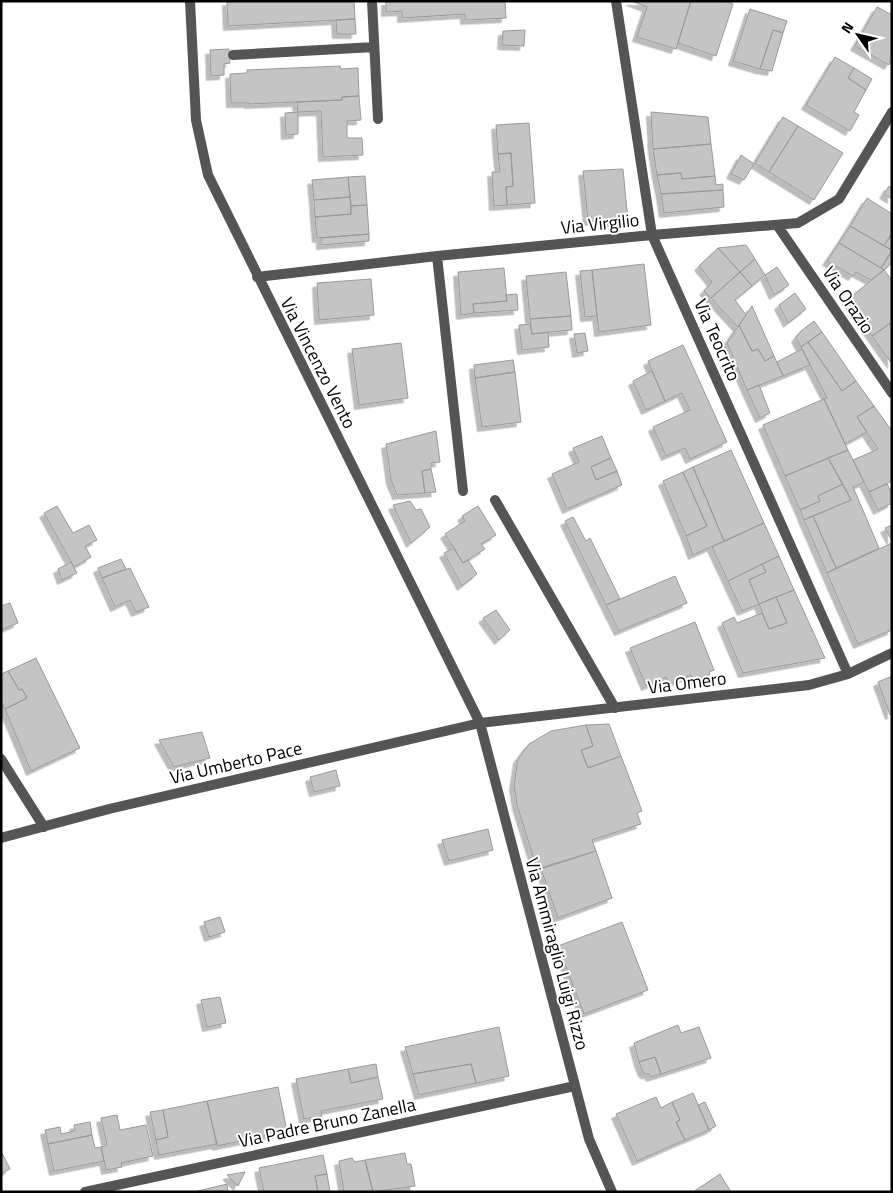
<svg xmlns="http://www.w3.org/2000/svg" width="893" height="1193" font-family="'Titillium Web',sans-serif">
<defs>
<filter id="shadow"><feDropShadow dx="-4.5" dy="4.5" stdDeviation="0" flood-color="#0004"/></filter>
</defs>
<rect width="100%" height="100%" fill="#fff"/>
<!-- building -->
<path fill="#c4c4c4" stroke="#999" filter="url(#shadow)" d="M227 1H354L355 19 228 26Z
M386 1H505L506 18 465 20V14L402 18V11L386 12Z
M631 1H691L676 49 637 37 647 7Z
M691 1H724L733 4 716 56 678 43Z
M877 7 892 15V60L889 65 855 46Z
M750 9 787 21 783 33 773 30 760 69 733 61Z
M355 19 356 34H337L336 20Z
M525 30 524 46 502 45 503 31Z
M773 30 783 33 772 71 760 69Z
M229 49 230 63 224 64V75L211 76 210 50Z
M835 57 854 68 848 78 866 90 854 112 859 115 850 131 806 105Z
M340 66 341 69 358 68 359 96 342 97V100L249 104V103H231L230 74 247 73V70Z
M854 68 872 79 866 90 848 78Z
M359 96 361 120 347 121V138H362L363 155 323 157 321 111 298 112 297 102 342 100V97Z
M298 112V134L286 135 285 113Z
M651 112 708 117 711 144 653 149Z
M783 117 798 126 769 172 755 163Z
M529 123 535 203 507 205 506 187 513 186 511 153 498 154 496 125Z
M798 126 843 153 814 200 769 172Z
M711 144 715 176 682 179 681 173 657 175 653 149Z
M511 153 513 186 506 187 507 205 494 206 492 172H500L498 154Z
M741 155 754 164 744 180 731 174Z
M623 169 628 221 603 223V220L588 221 583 171Z
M681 173 682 179 715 176 716 185 723 184V190L661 194 657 175Z
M365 176 367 205 351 206 348 177Z
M348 177 350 197 314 200 312 180Z
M889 186 892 188V199L884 194Z
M723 190 724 207 664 213 661 194Z
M350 197 351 214 315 217 314 200Z
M867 198 892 214V233L884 246 850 226Z
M367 205 369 234 317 238 315 217 351 214V206Z
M850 226 892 250 881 268 839 243Z
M892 233V250L884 246Z
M369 234V241L321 245V238Z
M839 243 881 268 884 270 871 280 856 272 853 276 827 261Z
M746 245 755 259 740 272 718 248Z
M718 248 740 272 711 298 704 291 712 282 699 266Z
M892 252V263L884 270 881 268Z
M755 259 765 275 752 286 740 272Z
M644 264 651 325 599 332 592 270Z
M777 267 789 285 774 295 765 275Z
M504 268 507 301 473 304 474 313 461 315 458 272Z
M592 270 597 316 585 317 580 271Z
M884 270 892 280V322L872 336 847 300Z
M566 272 571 316 530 319 526 276Z
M740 272 752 286 735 300 746 315 738 327 711 298Z
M371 279 374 315 319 320 317 283Z
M795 293 806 309 788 323 779 305Z
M517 294 518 310 474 313 473 304 507 301 506 295Z
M752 306 774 356 765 361 758 349 752 351 739 325Z
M571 316 572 330 532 334 530 319Z
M814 321 822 332 801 347 796 338 801 331Z
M892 322V364L872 336Z
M530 324 532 334 548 332 549 347 522 350 519 325Z
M739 325 752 351 758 349 765 361 774 356 783 376 747 390 727 343Z
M822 332 856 381 842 391 808 342Z
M585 333 588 351 577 353 574 334Z
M808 342 842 391 856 381 874 406 857 417 867 432 845 444 824 399 827 398 801 347Z
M401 343 408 398 359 405 352 349Z
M683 345 727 442 690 459 685 448 666 456 653 427 690 410 682 393 665 401 648 361Z
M802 349 810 365 783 376 777 362Z
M513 360 515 372 475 378 474 365Z
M652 371 665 401 646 410 633 381Z
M515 372 521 422 482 427 475 378Z
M759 385 770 413 760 418 747 390Z
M824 399 848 450 785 476 763 425Z
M874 406 892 431V481L869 492 853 460 878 449 857 417Z
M436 431 440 462 431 463V469L422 471 425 493 397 495 391 480 386 444Z
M602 436 611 458 591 467 596 480 617 471 622 485 567 509 552 474 579 462 573 448Z
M731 450 764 523 724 541 693 467Z
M848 450 864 482 853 487 879 548 836 568 813 516 851 500 828 458Z
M611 458 617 471 596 480 591 467Z
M828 458 843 484 818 496 820 501 800 510 785 476Z
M693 467 724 541 693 555 686 536 707 526 683 472Z
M431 469 436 492 425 493 422 471Z
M683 472 707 526 686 536 663 481Z
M843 484 851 500 804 520 800 510 820 501 818 496Z
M887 484 892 493V503L878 510 869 492Z
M410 501 416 510 421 509 430 527 411 543 393 505Z
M57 506 73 533 89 525 97 540 85 546 91 557 74 567 44 513Z
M478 506 496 535 481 544 485 549 463 563 445 534 465 521 462 516Z
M813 516 836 568 827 573 804 520Z
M573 517 586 541 590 538 620 599 606 605 565 521Z
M764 523 779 556 728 581 712 547Z
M892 525V541L885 528Z
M892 543V630L858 644 827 573Z
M454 548 463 563 468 560 477 574 462 586 444 553Z
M779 556 794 590 759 604 749 580 766 572 762 564Z
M121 559 126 569 102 578 98 568Z
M71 562 77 573 62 580 58 569Z
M762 564 766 572 749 580 759 604 742 611 728 581Z
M130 568 149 607 136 612 130 600 115 607 102 578Z
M675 576 687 603 619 631 606 605Z
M794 590 825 658 743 673 722 623 734 617 737 623 762 613 769 629 787 623 776 597Z
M776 597 787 623 769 629 759 604Z
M10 603 18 623 1 630V606Z
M496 610 510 630 499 640 483 618Z
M695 622 714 670 709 672 710 674 693 681 691 675 669 684 666 677 646 686 630 648Z
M36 658 80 748 31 771 5 709 27 698 22 689 19 690 8 671Z
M8 671 19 690 22 689 27 698 5 709 1 701V674Z
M892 676V714L890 715 878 682Z
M609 724 621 756 588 768 581 750 593 746 586 725Z
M586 725 593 746 581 750 588 768 621 756 642 811 637 813 641 824 592 840 596 851 537 869 517 805 514 785 518 759 529 744 551 731Z
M202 732 210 758 174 767 159 740Z
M336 770 340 786 314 792 310 777Z
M488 829 493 850 449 861 442 840Z
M596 851 612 898 558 918 541 869Z
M220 917 225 932 209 937 204 922Z
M622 922 648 990 584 1014 558 946Z
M220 997 226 1023 207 1027 201 1000Z
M678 1025 681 1033 699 1027 711 1058 661 1074 655 1057 639 1062 634 1043Z
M499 1027 509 1076 476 1083 471 1064 413 1074 405 1047Z
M655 1057 661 1074 651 1077 649 1074H645L643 1072 639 1062Z
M376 1064 378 1077 351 1083 348 1069Z
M471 1064 476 1083 419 1095 413 1074Z
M348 1069 351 1083 378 1077 383 1099 321 1111 322 1116 304 1119 296 1079Z
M278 1087 287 1131 217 1146 207 1101Z
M693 1093 709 1130 685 1140 676 1122 680 1120 672 1102Z
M656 1097 661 1108 672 1102 680 1120 676 1122 685 1140 637 1161 616 1114Z
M207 1101 217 1144 159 1155 156 1140 168 1137 163 1110Z
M705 1102 716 1126 709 1130 698 1105Z
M163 1110 168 1137 156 1140 150 1112Z
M117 1115 120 1130 146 1125 153 1156 121 1163 122 1167 106 1170 101 1147 107 1145 101 1118Z
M90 1122 92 1135 48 1144 45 1130 60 1127 61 1134 75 1131 74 1125Z
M92 1135 95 1148 101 1147 104 1161 54 1171 48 1144Z
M1 1151 10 1169 1 1174Z
M405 1153 407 1164H411L415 1186 373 1192 365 1160Z
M323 1155 327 1174 315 1176 318 1192H264L259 1168Z
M352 1158 355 1162 365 1160 373 1192H344L339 1161Z
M245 1172 238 1186 227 1175Z
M327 1174 330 1192H318L315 1176Z
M720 1174 731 1192H693Z
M227 1184 228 1192H194Z"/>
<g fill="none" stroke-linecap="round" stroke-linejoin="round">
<!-- lane -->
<path stroke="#555" stroke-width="10" d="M495 500 615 708"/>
<!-- street -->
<path stroke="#555" stroke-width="10" d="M190 1 196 120 208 175 480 723 589 1139 612 1192
M372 1 378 119
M616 1 652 235 848 674
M233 55 374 47
M777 225 892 393
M437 256 463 491
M257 277 437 256 652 235 798 223 839 199 892 112
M1 759 44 827
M1 838 109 809 480 723 809 685 848 674 892 653
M85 1192 575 1086"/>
</g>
<g text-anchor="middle" stroke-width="4" stroke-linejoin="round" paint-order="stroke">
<!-- street labels -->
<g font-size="18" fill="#000" stroke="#fff">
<text transform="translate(600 224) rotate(-6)" y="6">Via Virgilio</text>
<text transform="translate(848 300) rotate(56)" y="6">Via Orazio</text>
<text transform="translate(717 340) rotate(66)" y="6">Via Teocrito</text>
<text transform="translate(318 363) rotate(63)" y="6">Via Vincenzo Vento</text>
<text transform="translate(687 683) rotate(-7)" y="6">Via Omero</text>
<text transform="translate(236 763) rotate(-13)" y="6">Via Umberto Pace</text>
<text transform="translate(557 954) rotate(75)" y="6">Via Ammiraglio Luigi Rizzo</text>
<text transform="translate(327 1123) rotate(-12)" y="6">Via Padre Bruno Zanella</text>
</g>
</g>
<!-- border -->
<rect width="893" height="1193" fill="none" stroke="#000000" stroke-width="5"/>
<!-- north arrow -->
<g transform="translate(858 35) rotate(304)" stroke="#ffffff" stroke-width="4" paint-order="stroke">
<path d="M0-4L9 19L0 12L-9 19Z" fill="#000000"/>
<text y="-8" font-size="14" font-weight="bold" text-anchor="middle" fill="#000000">N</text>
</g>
</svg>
